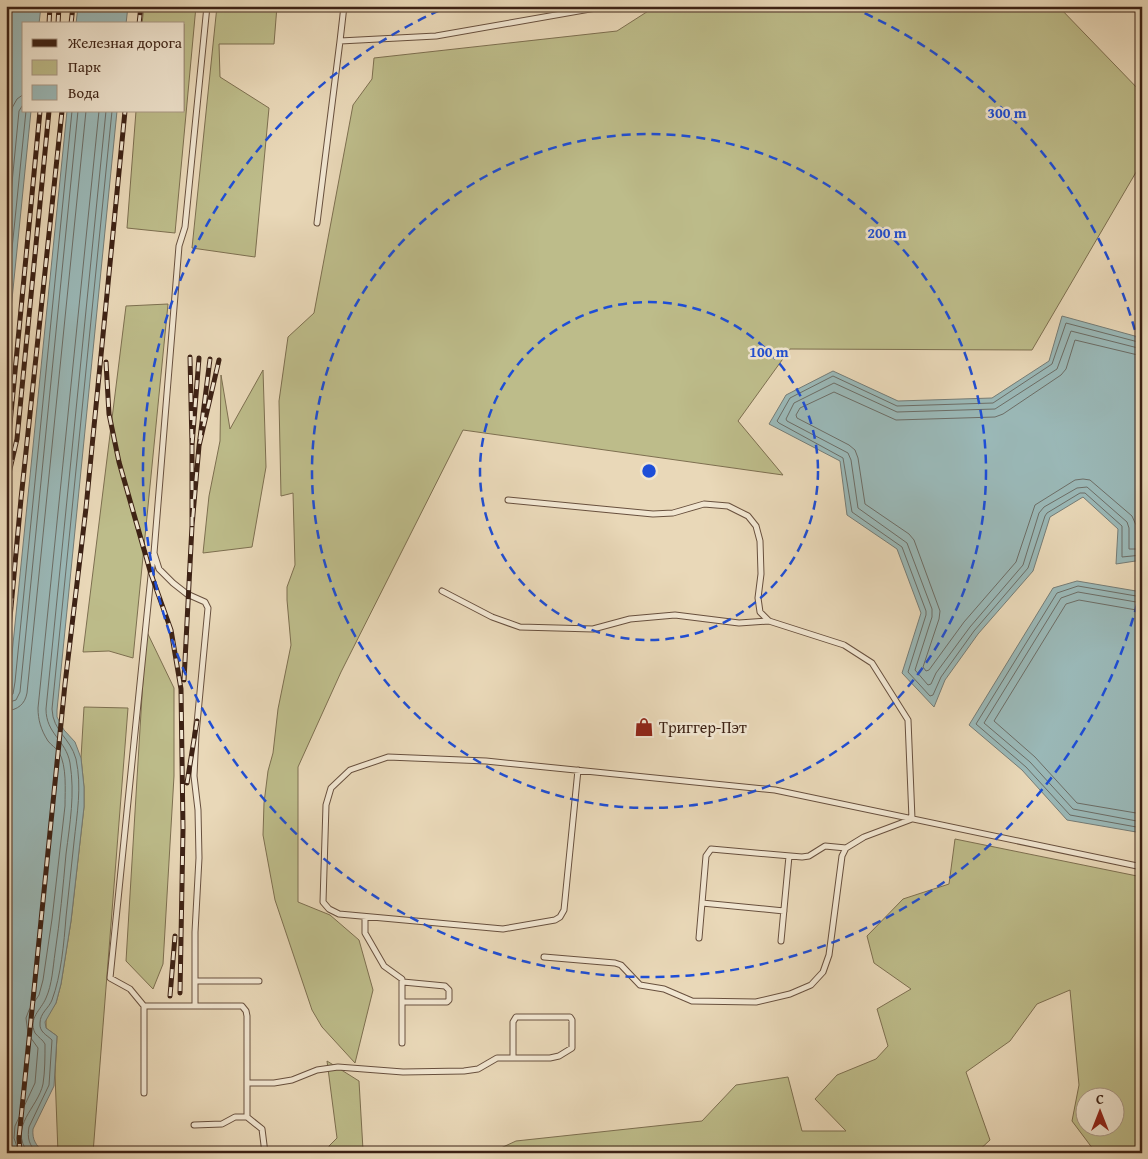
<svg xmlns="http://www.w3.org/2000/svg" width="1148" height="1159" font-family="'Gentium Book Plus',serif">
<rect width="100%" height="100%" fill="#e9d8b8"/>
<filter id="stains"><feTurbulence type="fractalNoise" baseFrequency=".004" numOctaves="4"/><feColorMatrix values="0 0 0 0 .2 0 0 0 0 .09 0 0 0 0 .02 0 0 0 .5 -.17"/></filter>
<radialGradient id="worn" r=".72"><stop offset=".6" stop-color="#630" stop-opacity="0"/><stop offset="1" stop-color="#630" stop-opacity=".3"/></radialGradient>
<!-- green -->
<path fill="#bdbc8a" stroke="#7d6f50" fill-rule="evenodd" d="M144 6H196L175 233 127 228 136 111H184V24H142Z
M217 6H277L274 44H219L220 77 269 108 255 257 192 248Z
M656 6H1058L1142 93V162L1032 350 790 349 738 421 783 475 463 430 341 672 298 767V902L330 915 359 940 373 990 355 1063 322 1027 312 1010 275 900 263 835 264 803 268 771 273 753 278 709 291 645 287 600V587L295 565 293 493 281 496 279 401 288 337 314 313 353 105 372 79 374 58 617 31Z
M168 304 133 658 109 651 83 652 126 306Z
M263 370 266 467 252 547 203 553 209 496 220 441 221 375 230 429Z
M146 630 174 688V776L163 964 153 989 126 961Z
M84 707 128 708 93 1153H58L55 1074 57 1036 46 1028V1018L56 1003 61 984 71 921 84 807V787L81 758Z
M955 839 1142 877V1153H1096L1072 1121 1079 1085 1070 990 1037 1004 1010 1041 966 1072 990 1140 976 1153H490L516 1141 702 1121 736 1085 788 1077 802 1131H846L815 1099 837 1075 876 1059 888 1046 877 1009 911 989 874 963 867 936 903 899 949 884ZM1086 1096H1116V1126H1086Z
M327 1061 359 1081 363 1150 368 1153H329V1146L337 1138Z"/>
<!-- water -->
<path fill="#9ab8b7" stroke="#757c76" d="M6 6H41L39 24H24V111H31L6 359Z
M78 6H128L126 24H76Z
M67 111H117L57 710V717L64 730 75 742 81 758 84 787V807L71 921 61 984 56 1003 45 1022 46 1028 57 1036 54 1086 33 1129C32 1140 36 1145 44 1153H6V713Z
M1062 316 1142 338V560L1116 564 1118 529 1083 497 1050 517 1033 571 978 634 945 680 934 707 902 673 921 613 897 549 847 515 840 461 769 424 786 395 833 371 898 401 992 398 1049 361Z
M1077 581 1142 592V833L1067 820 1022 770 969 725 1053 588Z"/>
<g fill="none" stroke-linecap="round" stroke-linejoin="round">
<!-- shore -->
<path stroke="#6c6d66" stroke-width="1" d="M6 168 12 108 17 99 24 94
M6 245 19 111 24 103
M6 308 26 111
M1142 343 1066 323 1052 364 993 403 897 406 833 376 790 398 777 421 779 423 843 458 852 512 902 547 926 611V615L908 672 930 696 933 695 941 677 974 631 1028 568 1045 516 1047 513 1080 493H1085L1122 526V557L1142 555
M1142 349 1071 331 1057 369 995 409 897 412 834 383 794 403 786 419 787 421 848 453 851 460 858 508 907 543 932 609V617L915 670 928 685 931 684 936 673 970 627 1023 565 1039 513 1044 507 1077 488 1087 487 1127 522 1129 528V549H1142
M1142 356 1075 340 1066 369 1061 375 1003 414 995 417 896 420 834 392 800 408 796 415 797 418 849 445 855 450 858 458 865 504 909 534 914 540 940 611 939 619 923 667 926 671 929 670 964 622 1016 562 1035 505 1075 480 1083 479 1090 480 1132 516 1136 525V540L1142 542
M1142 597 1078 586 1057 593 976 724 1026 767 1070 815 1142 828
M1142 603 1078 592 1061 598 984 723 1030 762 1073 809 1142 822
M1142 611 1079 600 1066 604 994 721 1035 757 1077 803 1142 814
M6 697 13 694 15 682 72 111
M6 703 16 700 20 692 78 111
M6 711C18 710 25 704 27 693L86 111
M19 1153 14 1138 15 1126 35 1083 38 1048 28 1034 26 1018 29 1010 39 995 43 980 52 919 65 806C65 789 67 767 59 752 56 748 51 745 48 741 41 730 38 720 38 708L99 111
M28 1153C8 1126 38 1108 43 1084 45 1071 45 1057 45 1044 43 1040 38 1037 35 1033 28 1018 41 1010 46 998 52 985 53 967 55 953 60 920 63 887 66 854 70 823 75 794 70 763 66 740 46 734 46 709L106 111
M37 1153C29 1145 27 1138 29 1127L49 1085 52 1040C47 1035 39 1032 40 1023 40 1013 49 1008 52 1000 61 976 64 943 66 917 69 892 71 867 74 842 77 814 82 787 76 759 70 737 53 732 52 709L112 111"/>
<!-- service casing -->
<g stroke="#68503e" stroke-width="7">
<path id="service" d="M340 41 344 6
M317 223 340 41 436 36 607 6
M508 500 653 514 673 513 704 504 728 506 748 516 756 526 760 541 761 574 758 598 760 612 769 621 844 645 872 663 908 720 912 819 864 837 846 848 842 856 829 955 823 972 811 985 790 994 756 1002 692 1001 664 989 640 985 621 965 615 963 544 957
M442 591 492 617 520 627 593 629 630 619 675 615 739 623 769 621
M578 770 564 910 560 917 555 920 503 929 339 914 329 909 323 902 326 805 331 788 350 770 388 757 486 761 775 790 1142 867
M702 903 784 911
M365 917V933L384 966 402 979V1043
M699 938 706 856 711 849 802 857 809 856 825 846 846 848
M781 941 789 856
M195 981H259
M403 1002H447L449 1000V990L445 986 403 982
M195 1005V932L199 858 198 810 194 776 196 734 208 608 205 602 187 594 173 583 159 569 154 553 179 246 185 227 207 6
M144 1006 130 989 110 978 153 556
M247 1083H274L292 1080 317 1070 338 1067 403 1072 464 1071 478 1069 497 1058H550L559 1056 572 1048V1020L570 1017H516L513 1022V1058
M144 1093V1006H242L246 1011 247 1016V1117L262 1129 265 1153
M194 1125 222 1124 235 1117H247"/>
</g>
<!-- service -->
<use href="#service" stroke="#f1e6d1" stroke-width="5"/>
<!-- rail casing -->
<g stroke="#3d2215" stroke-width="5">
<path id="rail" d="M49 24 50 6
M58 24 59 6
M71 24 73 6
M139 24 141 6
M190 357 192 445 199 358
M210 359 199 446 219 360
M106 362 109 414 119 462 151 574 171 630 181 689 183 829 180 993
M192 445V526L199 446
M7 455 40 111
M6 486 17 439 49 111
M6 661 21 499 62 111
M184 680 192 526
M187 783 197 721
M170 996 175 936
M20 1153 19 1138 65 684 86 508 125 111"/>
</g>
<!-- rail -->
<use href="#rail" stroke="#f1e6d1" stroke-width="3" stroke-dasharray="9" stroke-linecap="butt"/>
</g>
<!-- distance rings -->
<g fill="none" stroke="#1d4ed8" stroke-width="2.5" stroke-dasharray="9 6">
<circle cx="649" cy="471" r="169"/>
<circle cx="649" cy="471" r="337"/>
<path d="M1141 589A506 506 0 1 1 447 7M851 7A506 506 0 0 1 1141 353"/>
</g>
<!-- icons -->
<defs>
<g id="shop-bare" transform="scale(1.5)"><path d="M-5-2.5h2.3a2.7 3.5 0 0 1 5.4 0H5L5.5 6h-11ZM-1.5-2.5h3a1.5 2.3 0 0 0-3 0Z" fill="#8f2418" stroke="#f1e6d1" stroke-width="2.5" paint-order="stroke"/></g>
</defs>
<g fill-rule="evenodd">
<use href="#shop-bare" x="644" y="727"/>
</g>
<g text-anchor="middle" stroke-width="5" stroke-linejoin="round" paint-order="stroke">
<!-- poi labels -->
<g font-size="16" fill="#3d2215" stroke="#f1e6d1" text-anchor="start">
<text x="659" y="733">Триггер-Пэт</text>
</g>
</g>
<circle cx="649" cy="471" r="8" fill="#1d4ed8" stroke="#f1e6d1" stroke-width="2.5"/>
<g font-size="15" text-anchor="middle" font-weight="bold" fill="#1d4ed8" stroke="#f1e6d1" stroke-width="5" stroke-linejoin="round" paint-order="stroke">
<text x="1007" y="118">300 m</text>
<text x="887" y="238">200 m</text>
<text x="769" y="357">100 m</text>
</g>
<!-- margin -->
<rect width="1148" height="1159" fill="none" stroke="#e9d8b8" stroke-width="25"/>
<rect x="8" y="8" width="1133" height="1144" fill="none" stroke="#3d2215" stroke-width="2.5"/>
<rect x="12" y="12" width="1123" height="1134" fill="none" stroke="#3d2215"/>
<!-- legend -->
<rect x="22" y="22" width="162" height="90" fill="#f1e6d1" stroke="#a99886"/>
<rect x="32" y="39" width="25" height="8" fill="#3d2215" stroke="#a99886"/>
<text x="68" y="48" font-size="15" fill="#3d2215">Железная дорога</text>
<rect x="32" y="60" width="25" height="15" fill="#bdbc8a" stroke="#a99886"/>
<text x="68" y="72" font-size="15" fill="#3d2215">Парк</text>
<rect x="32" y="85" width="25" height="15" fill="#9ab8b7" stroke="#a99886"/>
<text x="68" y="98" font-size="15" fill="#3d2215">Вода</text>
<!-- north arrow -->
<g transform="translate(1100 1112)"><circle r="24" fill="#f1e6d1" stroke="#a99886"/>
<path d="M0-4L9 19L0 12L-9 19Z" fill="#8f2418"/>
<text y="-8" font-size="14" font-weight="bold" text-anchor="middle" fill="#3d2215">С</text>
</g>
<rect width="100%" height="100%" filter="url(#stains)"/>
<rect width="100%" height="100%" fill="url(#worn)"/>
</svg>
